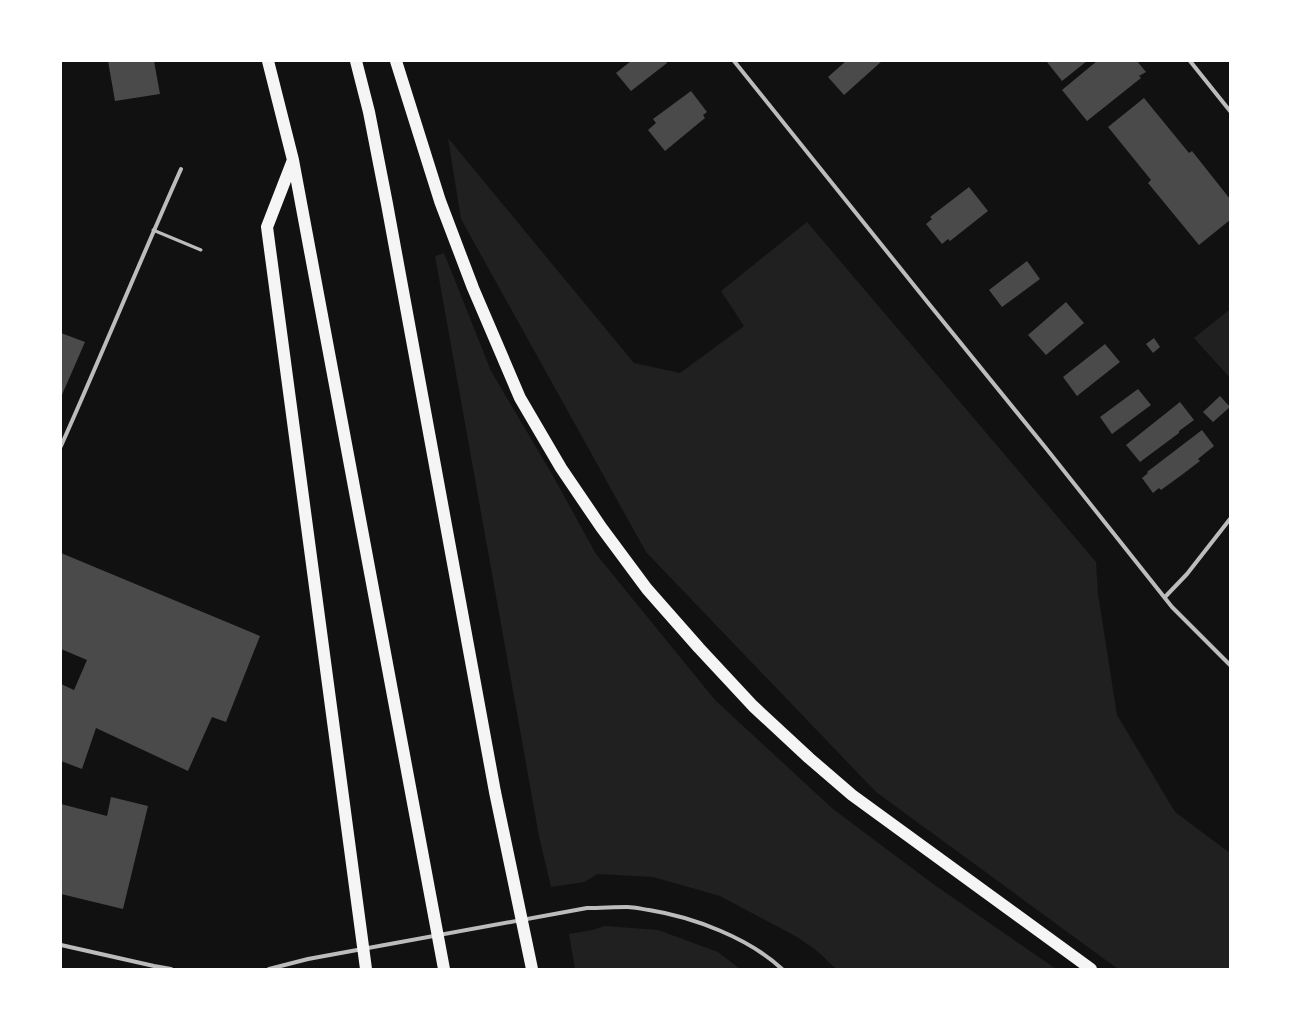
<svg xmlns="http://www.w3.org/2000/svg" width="1291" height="1030" font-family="Raleway,sans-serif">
<rect width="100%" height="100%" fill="#111"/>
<!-- green -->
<path fill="#202020" d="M448 138 634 363 680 373 744 326 721 291 807 222 1096 562 1098 594 1117 715 1175 812 1230 853V969H1118L876 792 646 552 461 219Z
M444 253 491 371 553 476 596 554 715 700 833 809 936 886 1056 969H836L816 950 797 937 720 896 653 877 598 874 584 882 551 887 539 836 435 256Z
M1229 310 1230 312V378L1194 338Z
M605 926 658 930 718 952 740 969H575L569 934 592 930Z"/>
<!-- building -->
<path fill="#4a4a4a" d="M108 61H154L160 94 115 101Z
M631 61H666L667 63 631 91 616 73Z
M846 61H882L844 95 828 77Z
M1048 61H1087L1062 81 1047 62Z
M1097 61H1137L1146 72 1139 76 1141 78 1087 121 1062 90Z
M691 91 707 112 703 115 705 118 665 151 648 130 656 123 653 119Z
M1144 98 1189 153 1192 151 1230 199V220L1199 245 1148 183 1151 180 1108 127Z
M969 187 988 211 950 241 948 239 942 244 926 224 932 219 930 217Z
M1027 261 1040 279 1002 307 989 290Z
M1066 302 1084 323 1046 355 1028 335Z
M61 333 85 342 61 397Z
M1154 338 1160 347 1153 353 1146 344Z
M1105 344 1120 362 1077 396 1063 377Z
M1138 389 1151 405 1112 434 1100 417Z
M1220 396 1230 407 1213 422 1203 412Z
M1180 402 1194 420 1179 431V433L1140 462 1126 445Z
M1202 430 1214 446 1198 459 1200 461 1183 474 1161 490 1159 488 1153 493 1142 478 1148 473 1147 472Z
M61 553 260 636 226 722 212 717 188 771 96 728 82 769 61 761V684L74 690 87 660 61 649Z
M111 797 148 806 123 909 61 894V804L107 816Z"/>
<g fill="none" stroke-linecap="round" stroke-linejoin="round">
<!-- service -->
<path stroke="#bcbcbc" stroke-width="3" d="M153 230 201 250"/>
<!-- minor -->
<path stroke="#bcbcbc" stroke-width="4" d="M734 61 929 304 1045 447 1172 607 1230 665
M1190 61 1230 111
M61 446C102 354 140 261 181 169
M1165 597 1187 574 1230 519
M61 945 154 966 171 969
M269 969 308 959 587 908C601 908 614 907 627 907 634 907 642 909 649 910 693 917 749 938 782 969"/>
<!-- motorway -->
<path stroke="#f5f5f5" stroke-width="12" d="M268 61 293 160 444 969
M356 61 369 112 387 204 495 792 532 969
M396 61 440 201 473 288 520 398 561 468 601 527 647 589 699 648 753 706 809 758 852 795 1091 969
M293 160 267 227 366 969"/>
</g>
<!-- border -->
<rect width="1291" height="1030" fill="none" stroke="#ffffff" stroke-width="124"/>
</svg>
